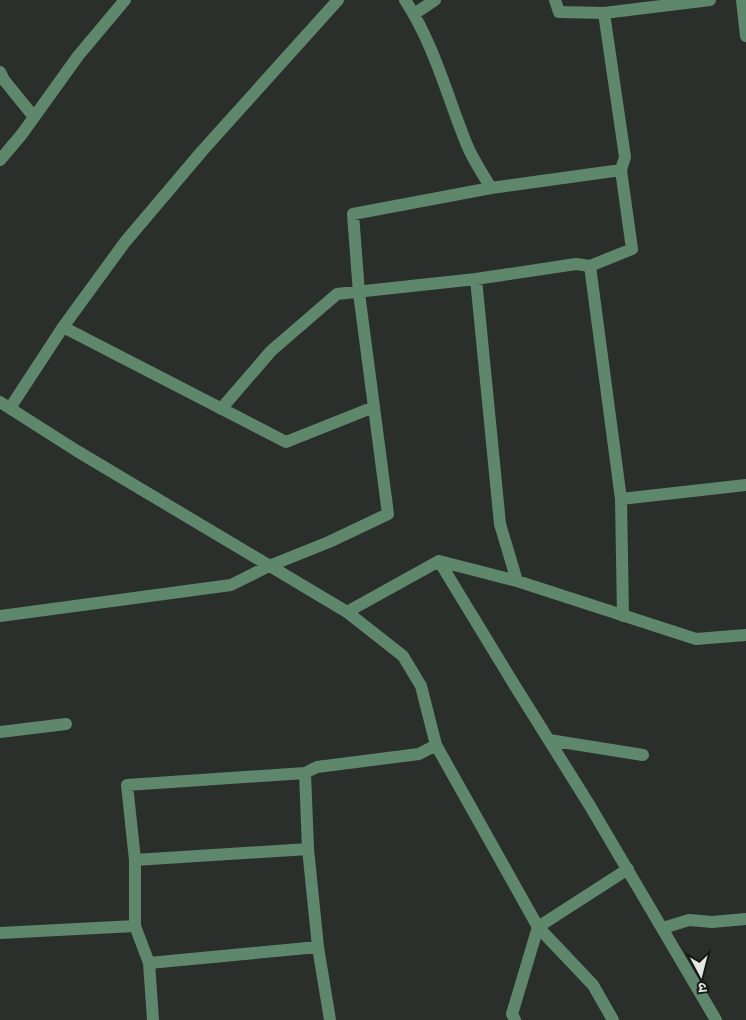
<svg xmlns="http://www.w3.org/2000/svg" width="746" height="1020" font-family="'Varela Round','Noto Sans Devanagari',sans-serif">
<rect width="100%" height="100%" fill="#2a2f2c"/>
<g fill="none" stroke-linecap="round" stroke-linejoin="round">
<!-- minor -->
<path stroke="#5f876c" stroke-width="12" d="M405 0C434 44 447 96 467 145 473 160 483 174 491 188
M555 0 559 12 604 13 710 0
M742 0 746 36
M414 14 435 0
M0 72 4 80 34 117
M0 160 22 134 78 56 125 0
M590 266 621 499 623 616
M476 279 500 524 517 581
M63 327 286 442 374 407
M0 402 77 451 347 612 403 656 421 686 436 745 538 927 593 985 613 1020
M10 408 63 327 125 242 203 150 338 0
M221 409 271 351 337 294 476 279 576 264 590 266 632 249 621 170 625 157 604 13
M621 499 746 485
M439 561 512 681 590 806 716 1020
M347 612 439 561 517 581 696 639 746 635
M0 616 231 585 269 566 329 542 388 514 359 293 353 214 491 188 621 170
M0 732 66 724
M549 740 643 755
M305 773 308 849 318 947 330 1020
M135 860 308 849
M663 928 689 920 712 922 746 919
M0 933 135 926
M149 963 318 947
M153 1020 149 963 135 926V860L127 785 305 773 317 767 419 754 436 745
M515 1020 512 1014 538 927 628 869"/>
</g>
<!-- north arrow -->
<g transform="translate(701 975) rotate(173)" stroke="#151715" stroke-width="4" paint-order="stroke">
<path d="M0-4L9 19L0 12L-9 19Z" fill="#e3e6e4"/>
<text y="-8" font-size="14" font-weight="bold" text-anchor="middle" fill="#e3e6e4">उ</text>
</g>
</svg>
